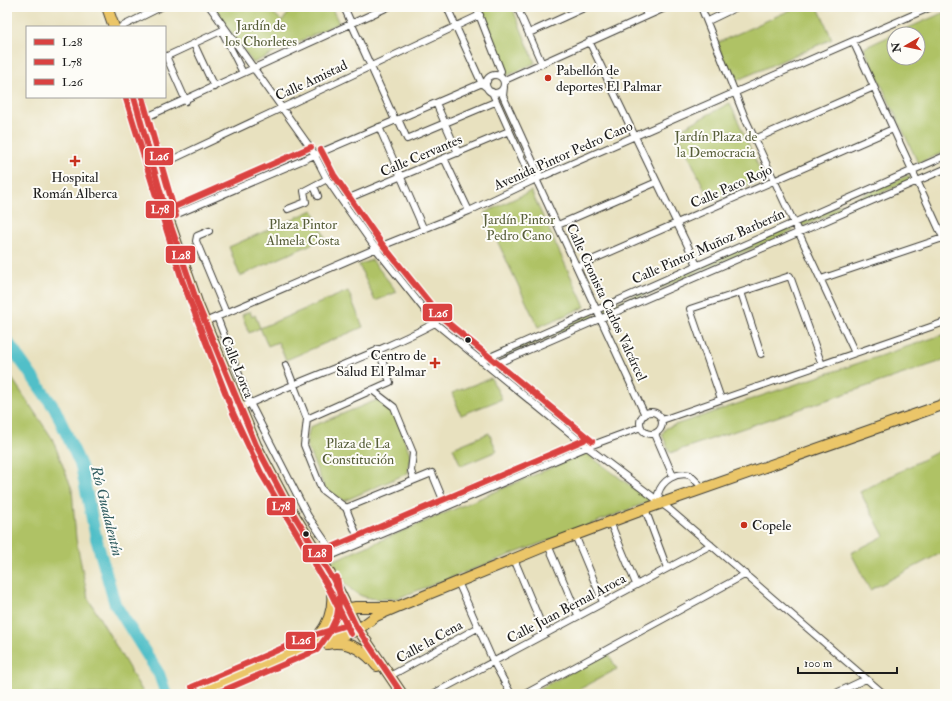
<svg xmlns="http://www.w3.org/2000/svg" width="952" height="701" font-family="'IM FELL Double Pica',serif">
<rect width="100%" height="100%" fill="#fdfcf7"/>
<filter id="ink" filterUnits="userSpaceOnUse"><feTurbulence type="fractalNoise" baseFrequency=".025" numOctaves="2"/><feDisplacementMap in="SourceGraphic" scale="8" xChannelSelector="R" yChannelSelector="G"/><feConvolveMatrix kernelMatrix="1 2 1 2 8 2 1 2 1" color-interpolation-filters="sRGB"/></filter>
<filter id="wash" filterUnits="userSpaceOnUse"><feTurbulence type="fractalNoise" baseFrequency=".012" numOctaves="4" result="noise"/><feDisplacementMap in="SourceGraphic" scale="16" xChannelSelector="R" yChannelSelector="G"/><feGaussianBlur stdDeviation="0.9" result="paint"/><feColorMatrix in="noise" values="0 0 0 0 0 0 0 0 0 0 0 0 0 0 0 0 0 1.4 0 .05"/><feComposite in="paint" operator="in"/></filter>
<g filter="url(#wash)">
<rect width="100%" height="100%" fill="#e8e1bf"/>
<!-- green -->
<path fill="#afc265" stroke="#666f40" d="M213 7H271L269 9 282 21 294 7H331L339 23 253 63Z
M480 7H512L535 63 506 76Z
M797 7H818L832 39 733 82 717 43Z
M945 12V152L918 163 864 48 894 34V58H918V34H894Z
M730 103 764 179 711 203 677 131Z
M909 175 911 180 799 228 797 224Z
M531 191 585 307 538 327 484 213Z
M313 210 325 238 240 276 229 247Z
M791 226 793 231 601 314 599 311Z
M372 260 397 292 375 301 359 265Z
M348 291 363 327 286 360 278 342 268 346 260 328 249 333 242 315 250 311 252 317 255 315 260 328Z
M593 313 595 318 489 363 485 360Z
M945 334V359L939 362 670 453 662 434 666 428Z
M7 371 52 438 72 489 76 539 88 598 144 694H7Z
M491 378 502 399 461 415 452 393Z
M377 400 393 409 410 454 408 473 344 501 325 489 306 444 310 427Z
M489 433 497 451 461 466 453 448Z
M945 448V551L870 590 851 553 884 536 860 492Z
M586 453 651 501 398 598C358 602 351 594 330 562Z
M608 653 617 669 571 694H529Z"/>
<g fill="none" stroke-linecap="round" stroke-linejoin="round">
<!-- river -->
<path stroke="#51bfc8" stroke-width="12" d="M7 341 55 409 81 466 96 538 115 604 159 674 166 694"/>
</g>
</g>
<g filter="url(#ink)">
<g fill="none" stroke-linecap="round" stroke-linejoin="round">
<!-- minor casing -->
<g stroke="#3b3a34" stroke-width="8">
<path id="minor" d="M210 7 312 150 327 179 342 201 376 249 435 323 587 447 669 509 884 694
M344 7 395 120
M447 7 482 84 487 88
M476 7 501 71 499 76
M517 7 542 64
M643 7 647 15
M701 7 745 118 855 353
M708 21 737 7
M121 27 161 7
M222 31 243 73
M529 33 586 7
M589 41 697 265
M853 41 945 242
M194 44 214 87
M166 56 186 101
M165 57 225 29
M486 84a9 9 0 1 1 18 0a9 9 0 1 1-18 0Z
M504 84 507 79 667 7
M504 87 503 96 540 177
M492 92 532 181
M436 103 458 153
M398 119 407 139 495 102
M140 120 388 7
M379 127 424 230
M755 139 874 87
M444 158 469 211
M154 168 480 15
M536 179 645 415
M314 186 318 196
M342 201 509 131
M288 209 306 202 304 191 327 179
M168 218 487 81
M558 225 657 182
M209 231 197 236 196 241 226 313
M578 266 893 129
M821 279 943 238
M741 292 761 354
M217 317 250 403 308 516 334 554
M205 322 384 245 469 211 532 181 931 7
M481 361 945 156
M286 365 307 419 304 445 322 490 346 508 360 543
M489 367 945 169
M372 390 394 407 413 453 411 471 414 480
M721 399 690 309 790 276 822 365
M240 408C304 378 373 356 435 323
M640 423a11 11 0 1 1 22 0a11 11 0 1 1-22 0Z
M307 419 390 382 378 349
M662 420 945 322
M655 434 673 476
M661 501 658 494C662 480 676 472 690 475L703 488
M346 508 432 473 446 507
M645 509 667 568
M610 522 636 584
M575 535 603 602
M548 545 578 615
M514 559 545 633
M321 560 587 447 641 427
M458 582 493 661 511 694
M390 676 479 627
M433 694 711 545
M525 694 746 574
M834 694 866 679"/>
</g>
<!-- primary casing -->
<g stroke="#3b3a34" stroke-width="12">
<path id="primary" d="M107 7 114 27
M134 97 166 212 198 305 256 445 285 500 333 579 356 626 402 694
M319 635C332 619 335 600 330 581
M319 639 332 628 340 614 345 609 356 607H391
M327 644C347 640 364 650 377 666
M195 694 311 644 356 631 376 616 397 607 548 545 645 509 945 404"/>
</g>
<!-- minor -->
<use href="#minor" stroke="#fff" stroke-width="6"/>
<!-- primary -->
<use href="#primary" stroke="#ebc669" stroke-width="10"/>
<!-- bus-1 casing -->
<g stroke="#fdfcf7" stroke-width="9">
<path id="bus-1" d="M134 97 166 212 198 305 256 445 285 500 333 579 356 626 402 694"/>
</g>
<!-- bus-2 casing -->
<g stroke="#fdfcf7" stroke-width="9">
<path id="bus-2" d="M126 99 182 280 233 413 261 473 326 583 351 634
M215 694 317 650 329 633 337 616 340 597 337 577"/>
</g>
<!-- bus-3 casing -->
<g stroke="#fdfcf7" stroke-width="9">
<path id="bus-3" d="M142 97 176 216
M321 150 334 175 382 244 441 317 592 441
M165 211 311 147
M318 553 584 440
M192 687 308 637 347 625 331 592 314 564"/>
</g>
<!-- bus-1 -->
<use href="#bus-1" stroke="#da4241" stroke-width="6"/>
<!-- bus-2 -->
<use href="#bus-2" stroke="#da4241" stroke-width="6"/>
<!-- bus-3 -->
<use href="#bus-3" stroke="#da4241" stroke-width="6"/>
</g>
</g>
<!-- markers -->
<g fill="#c8321e" stroke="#fdfcf7" stroke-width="1.5">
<circle cx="548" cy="78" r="4"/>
<path d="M73 155h4v4h4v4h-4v4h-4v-4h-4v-4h4z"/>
<path d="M433 357h4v4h4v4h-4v4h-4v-4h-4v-4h4z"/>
<circle cx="744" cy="525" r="4"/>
</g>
<g fill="#1c1c1c" stroke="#fdfcf7" stroke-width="1.5">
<circle cx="468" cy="340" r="3.5"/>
<circle cx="306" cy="534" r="3.5"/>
</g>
<g text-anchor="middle" stroke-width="4" stroke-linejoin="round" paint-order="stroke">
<!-- park labels -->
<g font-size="14" fill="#575e39" stroke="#fdfcf7">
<text x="261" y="30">Jardín de<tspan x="261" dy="16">los Chorletes</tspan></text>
<text x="716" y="141">Jardín Plaza de<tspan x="716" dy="16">la Democracia</tspan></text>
<text x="519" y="224">Jardín Pintor<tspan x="519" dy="16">Pedro Cano</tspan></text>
<text x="303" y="229">Plaza Pintor<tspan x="303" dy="16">Almela Costa</tspan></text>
<text x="358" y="448">Plaza de La<tspan x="358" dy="16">Constitución</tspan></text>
</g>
<!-- poi labels -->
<g font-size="14" fill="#1c1c1c" stroke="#fdfcf7" text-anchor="start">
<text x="556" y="75">Pabellón de<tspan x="556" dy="16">deportes El Palmar</tspan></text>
<text x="75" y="182" text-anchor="middle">Hospital<tspan x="75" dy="16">Román Alberca</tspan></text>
<text x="426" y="360" text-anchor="end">Centro de<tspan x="426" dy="16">Salud El Palmar</tspan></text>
<text x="752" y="530">Copele</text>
</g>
<!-- street labels -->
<g font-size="14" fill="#1c1c1c" stroke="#fdfcf7">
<text transform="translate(311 80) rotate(-25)" y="5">Calle Amistad</text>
<text transform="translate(421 155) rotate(-23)" y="5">Calle Cervantes</text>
<text transform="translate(563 155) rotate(-24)" y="5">Avenida Pintor Pedro Cano</text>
<text transform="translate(731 186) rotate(-24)" y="5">Calle Paco Rojo</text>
<text transform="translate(708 246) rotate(-24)" y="5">Calle Pintor Muñoz Barberán</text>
<text transform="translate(607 302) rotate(65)" y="5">Calle Cronista Carlos Valcárcel</text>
<text transform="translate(238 367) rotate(68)" y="5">Calle Lorca</text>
<text transform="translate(566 608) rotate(-28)" y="5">Calle Juan Bernal Aroca</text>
<text transform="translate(429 641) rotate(-29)" y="5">Calle la Cena</text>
</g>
<!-- water labels -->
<g font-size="15" font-style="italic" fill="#315d61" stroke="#fdfcf7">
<text transform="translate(107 511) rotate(76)" y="5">Río Guadalentín</text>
</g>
</g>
<g stroke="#fdfcf7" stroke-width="1.5">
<rect x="144" y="147" width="30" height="19" rx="4" fill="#da4241"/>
<rect x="145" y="200" width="30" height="19" rx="4" fill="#da4241"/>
<rect x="165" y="245" width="31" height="19" rx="4" fill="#da4241"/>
<rect x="422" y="303" width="31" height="19" rx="4" fill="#da4241"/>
<rect x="266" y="497" width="30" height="19" rx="4" fill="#da4241"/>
<rect x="302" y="544" width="31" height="19" rx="4" fill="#da4241"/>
<rect x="285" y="631" width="31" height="19" rx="4" fill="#da4241"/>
</g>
<g font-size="11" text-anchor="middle" font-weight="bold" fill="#fff">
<text x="159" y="160">L26</text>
<text x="160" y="213">L78</text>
<text x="181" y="259">L28</text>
<text x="438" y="317">L26</text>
<text x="281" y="510">L78</text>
<text x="317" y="557">L28</text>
<text x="301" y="644">L26</text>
</g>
<!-- margin -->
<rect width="952" height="701" fill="none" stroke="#fdfcf7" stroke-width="24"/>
<!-- legend -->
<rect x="26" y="26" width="140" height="72" fill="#fdfcf7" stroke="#a3a29f"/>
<rect x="34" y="39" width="20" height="6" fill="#da4241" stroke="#a3a29f"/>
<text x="62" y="46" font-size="12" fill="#1c1c1c">L28</text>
<rect x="34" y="59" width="20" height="6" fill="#da4241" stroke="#a3a29f"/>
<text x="62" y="66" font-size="12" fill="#1c1c1c">L78</text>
<rect x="34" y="79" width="20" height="6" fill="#da4241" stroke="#a3a29f"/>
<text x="62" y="86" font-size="12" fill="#1c1c1c">L26</text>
<!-- north arrow -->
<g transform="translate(906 46) rotate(261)"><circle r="19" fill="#fdfcf7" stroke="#a3a29f"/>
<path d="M0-3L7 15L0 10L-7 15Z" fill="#c8321e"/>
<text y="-6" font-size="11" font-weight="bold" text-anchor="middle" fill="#1c1c1c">N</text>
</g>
<!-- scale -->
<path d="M798 667v6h99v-6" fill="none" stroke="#1c1c1c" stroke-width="2"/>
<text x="804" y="667" font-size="12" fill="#1c1c1c" stroke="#fdfcf7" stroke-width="3" paint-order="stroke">100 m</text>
</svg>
